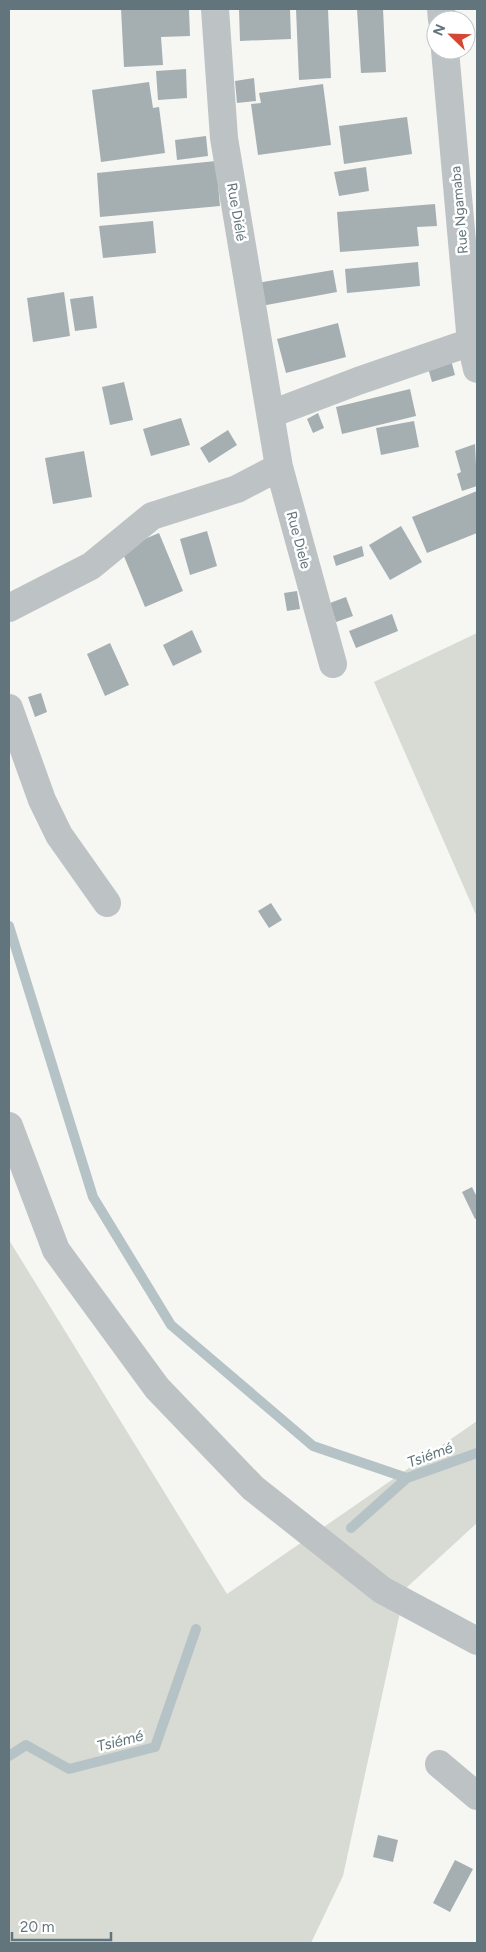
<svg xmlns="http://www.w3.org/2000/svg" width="486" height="1952" font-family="Figtree,sans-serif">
<rect width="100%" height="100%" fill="#f6f6f3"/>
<!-- green -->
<path fill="#d7dbd3" d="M477 633V917L374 682Z
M9 1240 227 1594 477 1421V1523L405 1589 343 1876 311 1943H9Z"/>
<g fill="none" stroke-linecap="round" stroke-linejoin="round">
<!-- stream -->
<path stroke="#b6c3c6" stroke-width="10" d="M9 926 93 1197 171 1325 313 1446 407 1478
M351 1528 407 1478 477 1453
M9 1756 26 1745 69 1769 155 1747 196 1629"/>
</g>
<!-- building -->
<path fill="#a5afb2" d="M121 9H189L190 36 161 37 163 65 124 67Z
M239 9H290L291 39 240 41Z
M296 9H328L331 78 299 80Z
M357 9H383L386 72 361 73Z
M186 69 187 98 158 100 156 71Z
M254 78 256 101 237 103 235 81Z
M149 82 153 108 159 107 165 153 101 162 92 90Z
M323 84 331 145 258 155 251 104 261 103 259 93Z
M407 117 412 154 344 164 339 126Z
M206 136 208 156 177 160 175 140Z
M216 161 220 206 100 217 97 173Z
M366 167 369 191 339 196 334 172Z
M435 204 437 226 417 227 419 246 340 252 337 212Z
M153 221 156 253 103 258 99 226Z
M418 262 420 286 347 293 345 269Z
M333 270 337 292 261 306 257 283Z
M64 292 70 336 33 342 27 298Z
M93 296 97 328 75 331 70 299Z
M338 323 346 357 286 373 277 339Z
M451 360 455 375 432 382 428 368Z
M124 382 133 420 110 425 102 387Z
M410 389 416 416 342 434 336 407Z
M318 413 324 428 313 433 307 419Z
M181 418 190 445 151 456 143 429Z
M414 421 419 447 381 455 376 428Z
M228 430 237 445 209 463 200 448Z
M475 444 477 486 462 491 457 474 461 472 455 451Z
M84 451 92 497 53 504 45 458Z
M477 491V533L427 553 412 517Z
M401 526 422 562 390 580 369 545Z
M207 531 217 566 190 575 180 539Z
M159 533 183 591 145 607 121 549Z
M362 546 364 556 336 566 333 556Z
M297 591 300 609 287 611 284 593Z
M346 597 353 616 336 622 330 603Z
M392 614 398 631 356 648 349 631Z
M192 630 202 652 173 666 163 645Z
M110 643 129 685 105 696 87 654Z
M41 693 47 712 35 717 28 697Z
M271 903 282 920 269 928 258 911Z
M472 1187 477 1197V1218L475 1219 462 1192Z
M378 1835 398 1840 393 1862 373 1857Z
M455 1860 473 1869 450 1912 433 1903Z"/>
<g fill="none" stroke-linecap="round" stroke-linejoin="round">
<!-- minor -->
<path stroke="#bdc3c5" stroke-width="28" d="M215 9 224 138 279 467 333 664
M441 9 442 20
M445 50 471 343 477 369
M271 414 358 381 477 340
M9 608 91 566 152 516 237 489 279 467
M9 708 42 800 59 835 107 903
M9 1126 56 1250 157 1388 253 1488 382 1590 477 1641
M439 1764 477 1796"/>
</g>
<g text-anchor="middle" stroke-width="5" stroke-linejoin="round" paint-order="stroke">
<!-- street labels -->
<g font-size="14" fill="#63757c" stroke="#fff">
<text transform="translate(459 210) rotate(-95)" y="5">Rue Ngamaba</text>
<text transform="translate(237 212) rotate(80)" y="5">Rue Diélé</text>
<text transform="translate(299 540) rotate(75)" y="5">Rue Diele</text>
</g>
<!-- water labels -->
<g font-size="15" font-style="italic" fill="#5e7478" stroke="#fff">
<text transform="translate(430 1455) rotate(-20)" y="5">Tsiémé</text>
<text transform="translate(120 1741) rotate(-14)" y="5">Tsiémé</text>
</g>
</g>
<!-- border -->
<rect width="486" height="1952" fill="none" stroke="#63757c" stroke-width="20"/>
<!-- north arrow -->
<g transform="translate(451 35) rotate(293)"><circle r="24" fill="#ffffff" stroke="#c1c8cb"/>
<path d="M0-4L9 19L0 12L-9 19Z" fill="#d74533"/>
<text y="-8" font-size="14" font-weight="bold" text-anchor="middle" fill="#63757c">N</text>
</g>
<!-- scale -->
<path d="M12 1932v8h99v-8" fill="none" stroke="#63757c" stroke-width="2.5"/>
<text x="20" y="1932" font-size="15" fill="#63757c" stroke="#ffffff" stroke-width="4" paint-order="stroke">20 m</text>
</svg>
